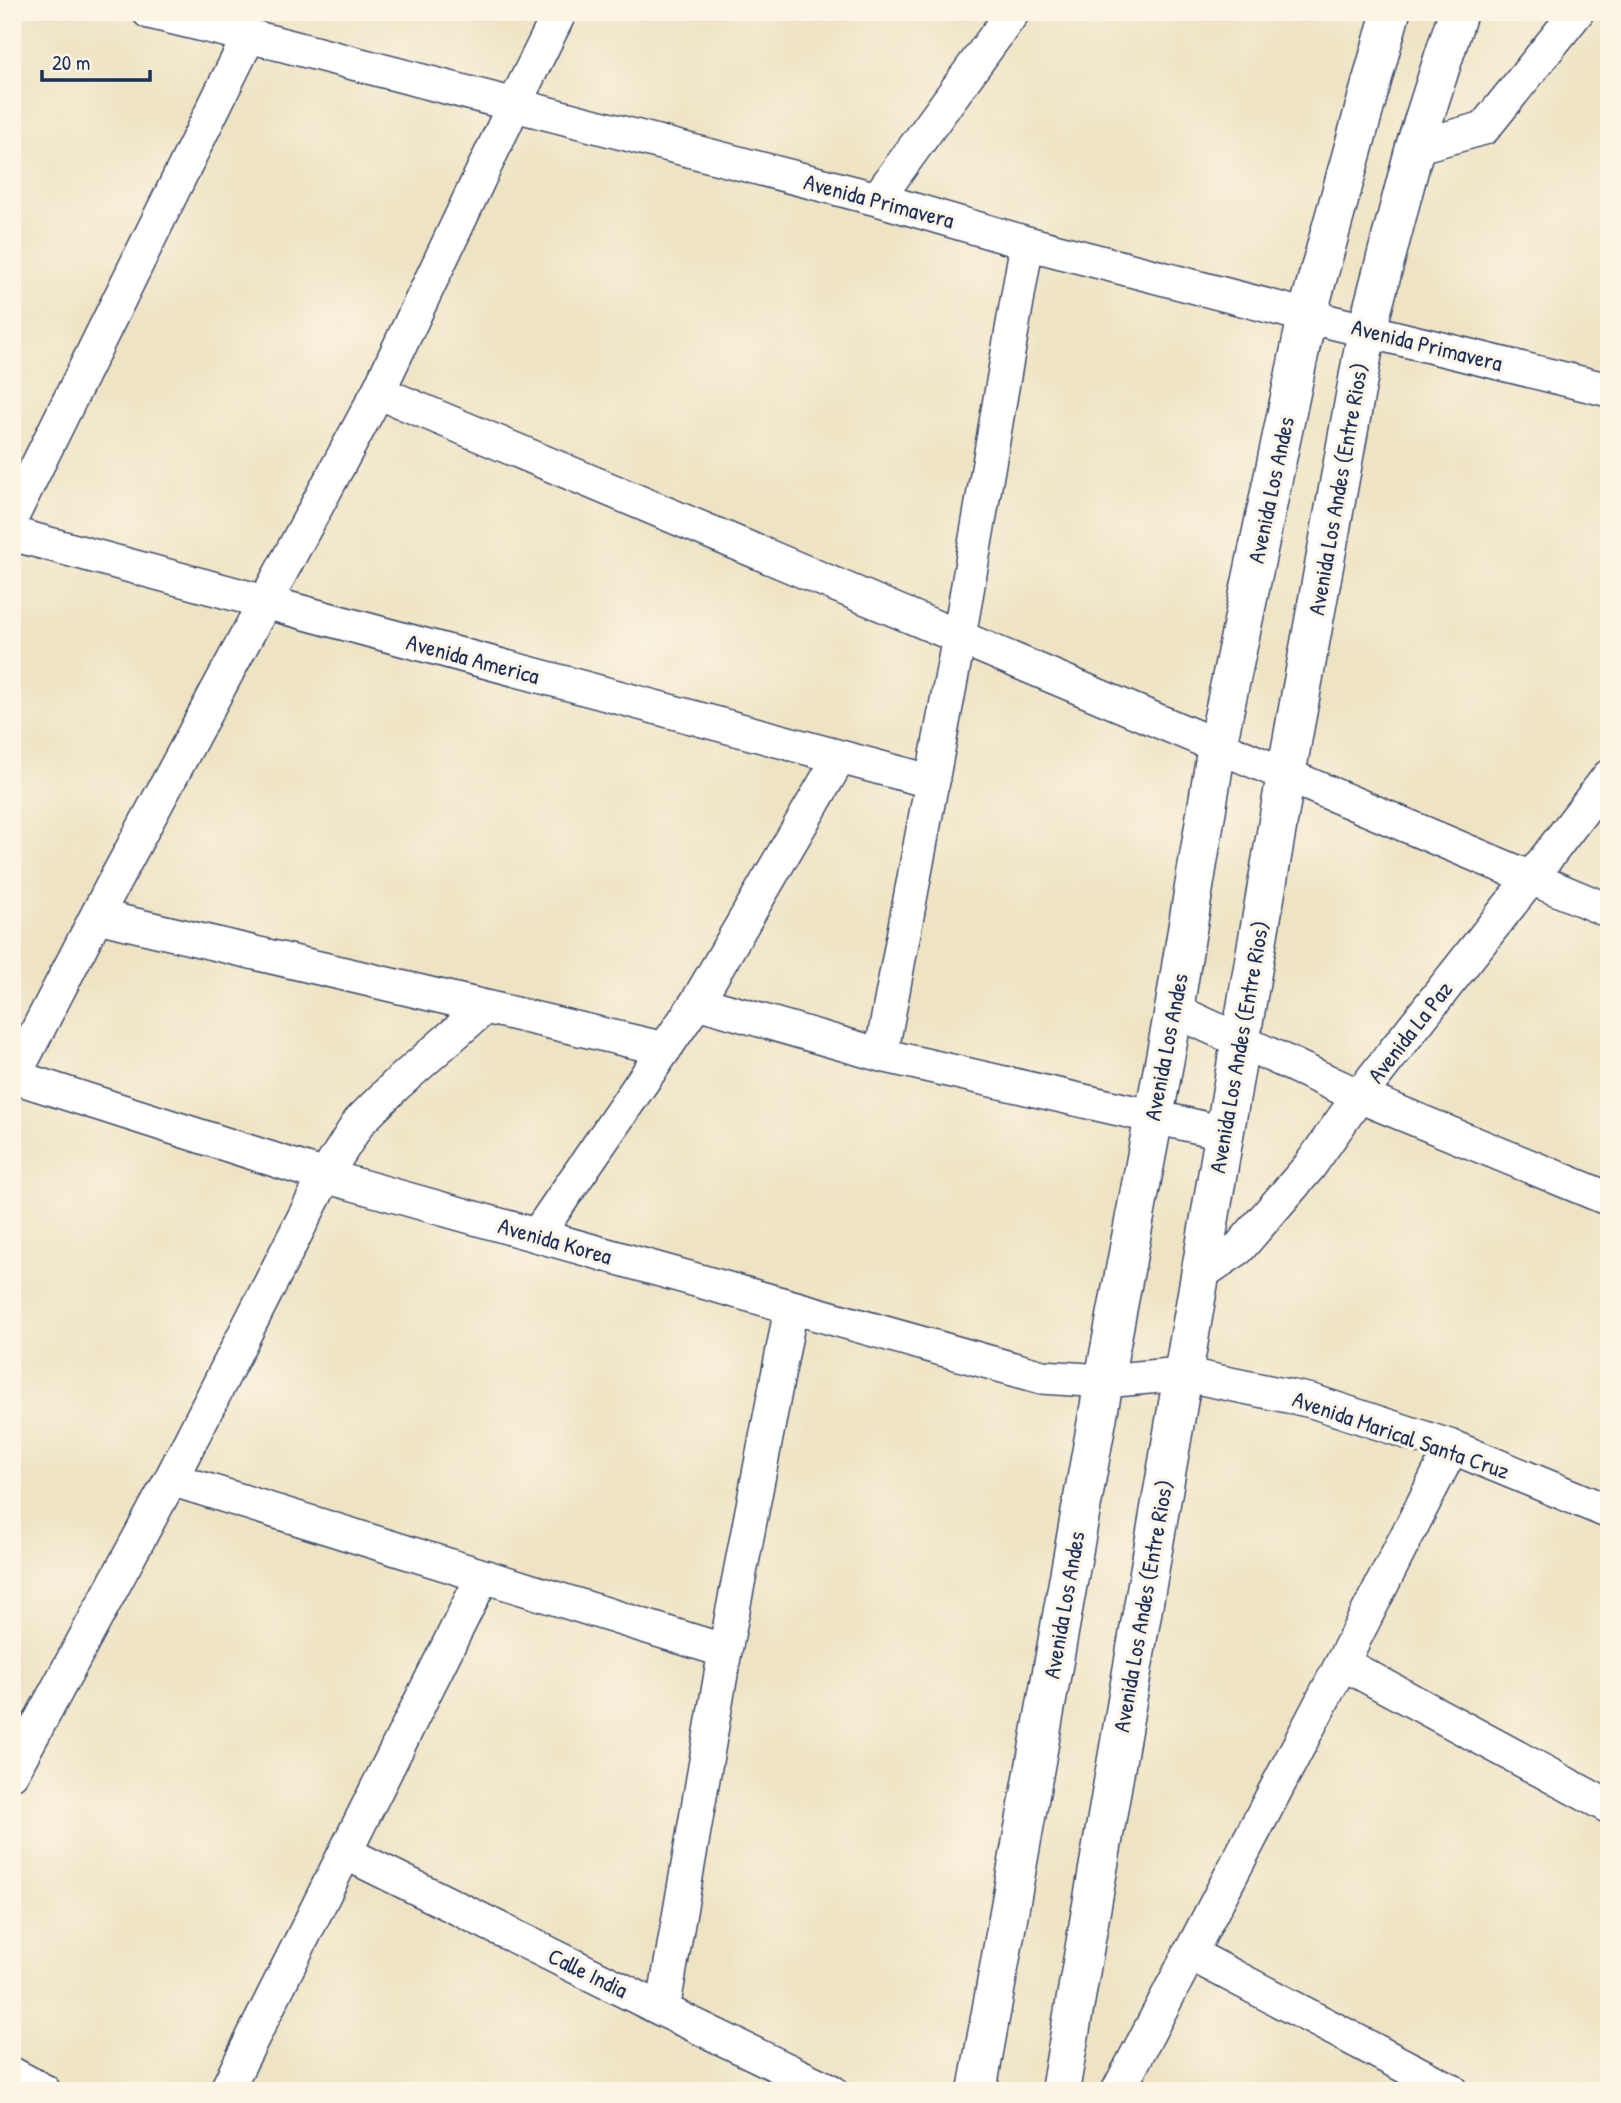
<svg xmlns="http://www.w3.org/2000/svg" width="1621" height="2103" font-family="'Patrick Hand',sans-serif">
<rect width="100%" height="100%" fill="#fcf5e5"/>
<filter id="ink" filterUnits="userSpaceOnUse"><feTurbulence type="fractalNoise" baseFrequency=".0143" numOctaves="2"/><feDisplacementMap in="SourceGraphic" scale="14" xChannelSelector="R" yChannelSelector="G"/><feConvolveMatrix kernelMatrix="1 2 1 2 8 2 1 2 1" color-interpolation-filters="sRGB"/></filter>
<filter id="wash" filterUnits="userSpaceOnUse"><feTurbulence type="fractalNoise" baseFrequency=".00686" numOctaves="4" result="noise"/><feDisplacementMap in="SourceGraphic" scale="28" xChannelSelector="R" yChannelSelector="G"/><feGaussianBlur stdDeviation="1.57" result="paint"/><feColorMatrix in="noise" values="0 0 0 0 0 0 0 0 0 0 0 0 0 0 0 0 0 1.4 0 .05"/><feComposite in="paint" operator="in"/></filter>
<g filter="url(#wash)">
<rect width="100%" height="100%" fill="#eee3c3"/>
</g>
<g filter="url(#ink)">
<g fill="none" stroke-linecap="round" stroke-linejoin="round">
<!-- minor casing -->
<g stroke="#3b4a6d" stroke-width="36">
<path id="minor" d="M149 12 249 36 877 199 1027 243 1307 316 1609 390
M1415 147 1484 128 1577 12
M877 199 1013 12
M378 392 1609 911
M12 517 249 36
M12 534 933 782
M97 916 665 1049
M697 1002 881 1055 1225 1133
M1174 1010 1359 1096 1609 1199
M881 1055 959 637 1027 243
M12 1076 325 1176 1042 1377 1104 1381 1182 1374 1312 1401 1452 1447 1609 1512
M12 1080 111 888 378 392 514 105 560 12
M537 1235 697 1002 840 757
M1199 1275 1239 1248 1309 1167 1359 1096 1531 878 1609 776
M171 1479 725 1651
M1342 1663 1609 1807
M12 1773 171 1479 325 1176 359 1122 396 1085 485 1007
M346 1853 663 2010 831 2091
M1189 1953 1452 2091
M663 2010 725 1651 791 1308
M12 2074 44 2091
M226 2091 483 1576
M1118 2091 1342 1663 1452 1447"/>
</g>
<!-- tertiary casing -->
<g stroke="#3b4a6d" stroke-width="41">
<path id="tertiary" d="M977 2091 1104 1381 1174 1010 1217 746 1307 316 1391 12
M1060 2091 1286 775 1367 330 1415 147 1458 12"/>
</g>
<!-- minor -->
<use href="#minor" stroke="#fff" stroke-width="33"/>
<!-- tertiary -->
<use href="#tertiary" stroke="#fff" stroke-width="38"/>
</g>
</g>
<g text-anchor="middle" stroke-width="6" stroke-linejoin="round" paint-order="stroke">
<!-- street labels -->
<g font-size="23" fill="#1b2f5e" stroke="#fcf5e5">
<text transform="translate(879 201) rotate(15)" y="8">Avenida Primavera</text>
<text transform="translate(1427 345) rotate(14)" y="8">Avenida Primavera</text>
<text transform="translate(1338 489) rotate(-80)" y="8">Avenida Los Andes (Entre Rios)</text>
<text transform="translate(1271 490) rotate(-78)" y="8">Avenida Los Andes</text>
<text transform="translate(473 659) rotate(15)" y="8">Avenida America</text>
<text transform="translate(1410 1032) rotate(-52)" y="8">Avenida La Paz</text>
<text transform="translate(1166 1047) rotate(-79)" y="8">Avenida Los Andes</text>
<text transform="translate(1239 1047) rotate(-80)" y="8">Avenida Los Andes (Entre Rios)</text>
<text transform="translate(555 1241) rotate(16)" y="8">Avenida Korea</text>
<text transform="translate(1401 1435) rotate(19)" y="8">Avenida Marical Santa Cruz</text>
<text transform="translate(1064 1605) rotate(-80)" y="8">Avenida Los Andes</text>
<text transform="translate(1143 1606) rotate(-80)" y="8">Avenida Los Andes (Entre Rios)</text>
<text transform="translate(588 1973) rotate(26)" y="8">Calle India</text>
</g>
</g>
<!-- margin -->
<rect width="1621" height="2103" fill="none" stroke="#fcf5e5" stroke-width="42"/>
<!-- scale -->
<path d="M42 70v10h108v-10" fill="none" stroke="#1b2f5e" stroke-width="3.5"/>
<text x="52" y="70" font-size="21" fill="#1b2f5e" stroke="#fcf5e5" stroke-width="5" paint-order="stroke">20 m</text>
</svg>
